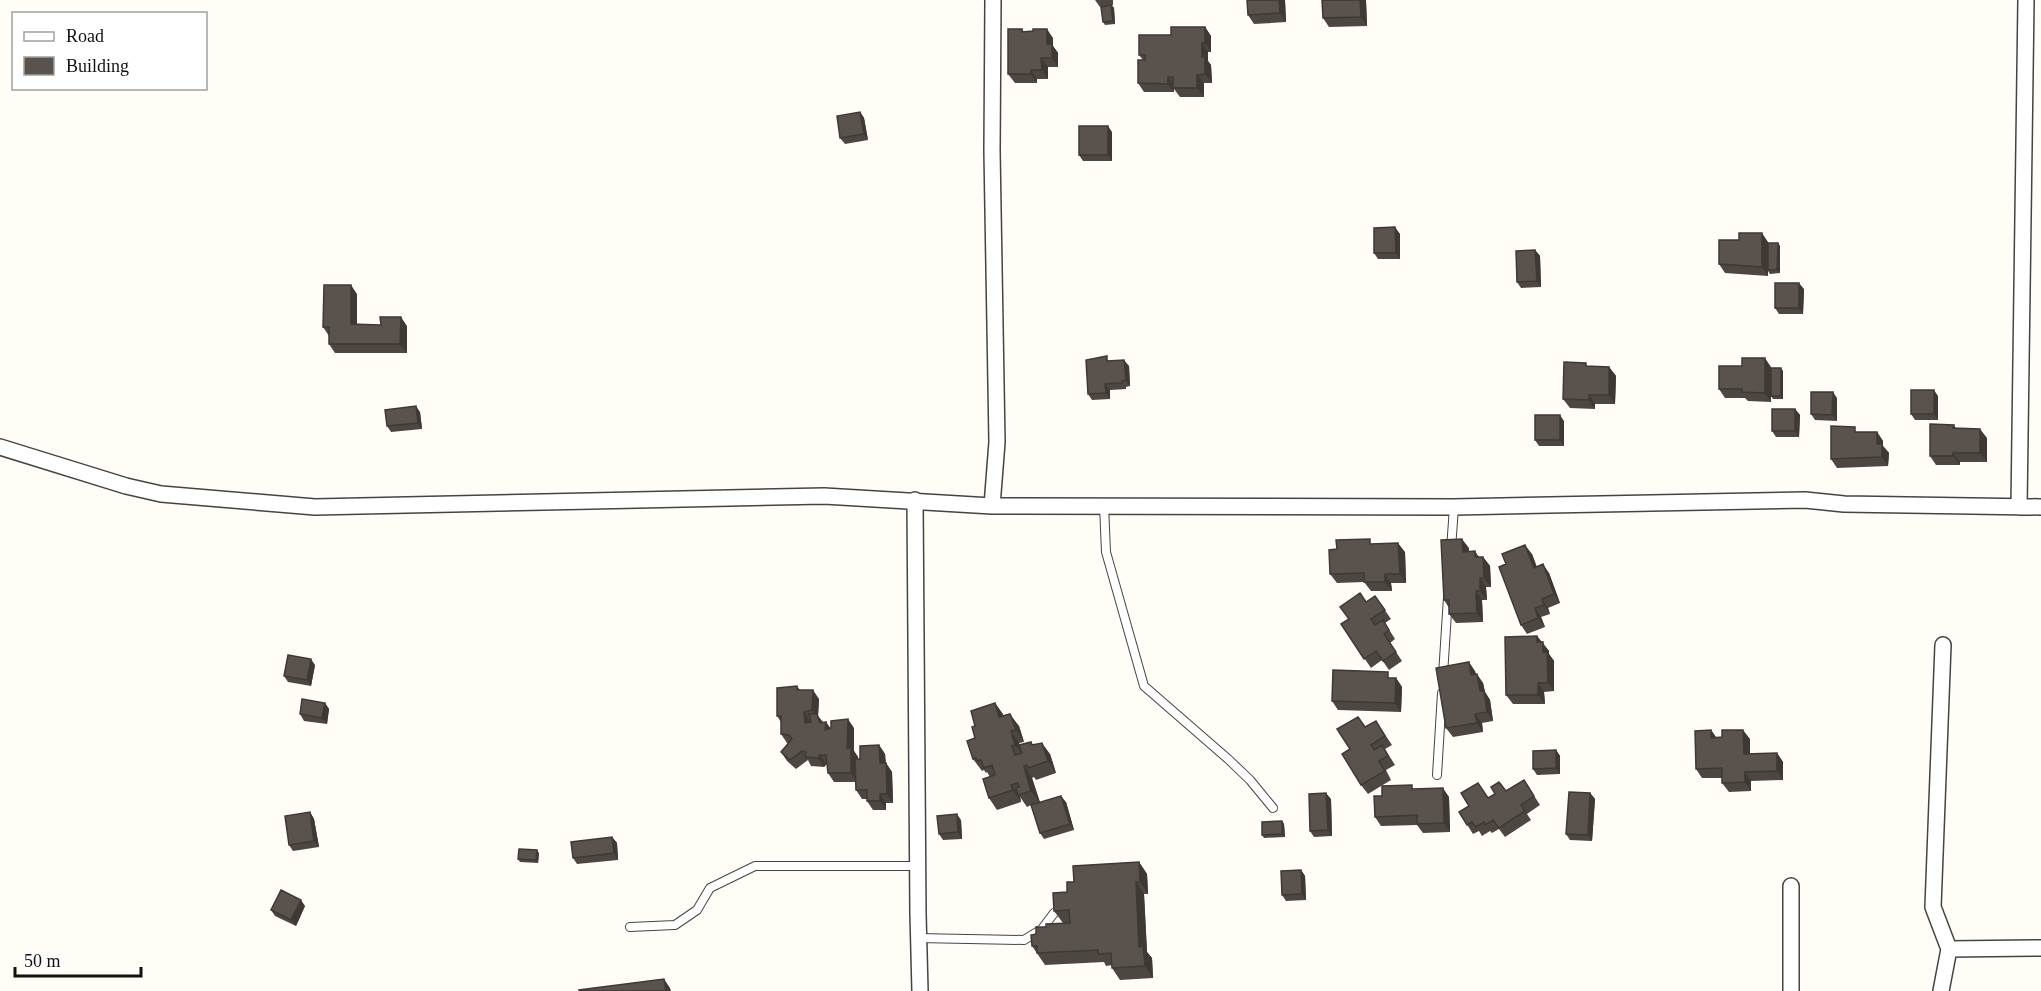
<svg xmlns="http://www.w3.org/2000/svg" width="2041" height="991" font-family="Georgia,serif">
<rect width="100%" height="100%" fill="#fffdf5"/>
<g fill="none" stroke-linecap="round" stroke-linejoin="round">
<!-- lane casing -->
<g stroke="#444" stroke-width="10">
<path id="lane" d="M1104 505 1106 552 1144 686 1228 759 1250 780 1273 808
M1451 549 1454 507
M1443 675 1448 597
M1437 775 1442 693
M630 927 675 925 697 910 710 888 755 866H917
M918 938 1024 940 1042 929 1054 913"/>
</g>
<!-- street casing -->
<g stroke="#444" stroke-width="18">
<path id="street" d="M0 447 126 486 161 494 315 507 824 496 992 506 1454 507 1805 500 1844 504 2041 507
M915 500 918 914 920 991
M992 506 997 442 992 151 993 0
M2019 507 2026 0
M1943 645 1933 907 1949 949 2041 948
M1791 991V886
M1941 991 1949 949"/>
</g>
<!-- lane -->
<use href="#lane" stroke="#fff" stroke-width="8"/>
<!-- street -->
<use href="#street" stroke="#fff" stroke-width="15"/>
</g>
<!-- wall -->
<path fill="#4d4742" d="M1095 0H1113V5H1112L1114 8 1115 24 1105 25 1103 22 1101 7H1100Z
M1247 0H1285L1286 22 1254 24 1248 15Z
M1322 0H1366L1367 26 1329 27 1323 18Z
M1205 27 1211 36V52H1208V61L1211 65 1212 83H1204V97H1180L1174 89V92H1144L1138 83 1143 60 1139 55 1171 35Z
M1022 29 1024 32 1053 38V46L1058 53V67H1048V79H1037V83H1015L1008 74Z
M860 112 864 118 868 140 845 144 840 138Z
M1112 132V161H1083L1079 155Z
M1400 234V259H1378L1374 253Z
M1768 242V243H1778L1780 246V273L1770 274 1768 271V276L1725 273 1719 264Z
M1535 250 1540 256 1541 287 1521 288 1517 282Z
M1804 289 1803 314H1779L1775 308Z
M357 294V325L407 326V353H335L329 344V336L323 327Z
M1110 361 1129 366 1130 386 1126 387V389L1110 390V399L1092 400 1088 394Z
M1589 367H1609L1616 376 1615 404H1595V409L1570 408 1563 399Z
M1771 367V368L1783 371V399H1773L1771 396V402L1748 401 1745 398H1725L1719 389Z
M1938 396V420H1915L1911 414Z
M1837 398V421L1815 420 1811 414Z
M1795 409 1800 415 1799 437H1776L1772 431Z
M420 412 422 429 391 432 387 426Z
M1564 421V446H1539L1535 440Z
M1954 425 1956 428 1987 438V462H1960V465H1936L1930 456Z
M1858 432H1877L1883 441V446L1889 453 1888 466 1837 468 1831 459Z
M1373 544 1405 552 1406 583H1391L1392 591H1371L1364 582 1337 583 1330 574 1337 549Z
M1469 548V552L1475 551 1479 557H1483L1490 566 1491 587H1486L1487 600H1482L1483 622 1456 623 1449 614V608L1444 600Z
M1532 554 1537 567 1549 573 1560 603 1548 608 1550 614 1541 617 1545 627 1527 634 1521 625Z
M1375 596 1391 619 1385 623 1395 639 1390 643 1402 661 1389 670 1382 660 1371 668 1341 624 1349 619 1366 602Z
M1537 636 1549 651V654L1554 661V691L1544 692 1545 704H1513L1506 695Z
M315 665 311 686 288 682 284 676Z
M1475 671 1476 674 1483 683 1485 692 1490 700 1493 721 1482 723 1483 732 1453 737 1446 728Z
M1392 678H1396L1402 687 1401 712 1338 710 1332 701Z
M797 686 800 690 819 699 818 716 823 722H826L831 729 854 728V751L858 757V759H860L879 745 885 754 886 763 892 772 893 803H886V810H873L867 801V799H862L856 790 855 782H834L828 773 827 764 824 767 811 766 808 760 796 769 787 761 781 752 788 743H787L781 734V722L777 716Z
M325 703 329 709 327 724 304 721 300 714Z
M995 703 1003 716 1019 726 1024 742 1019 743 1020 745 1031 742 1033 745 1050 754 1056 773 1036 780 1034 777 1032 778 1040 802H1066L1074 830 1044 839 1040 833 1031 805 1027 807 1020 797 1021 802 997 810 989 798 990 777 987 772 986 773 984 770 982 771 973 759 975 738Z
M1365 727 1382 730 1392 745 1385 749 1395 765 1386 770 1391 780 1368 794 1361 785Z
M1711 730 1716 737 1750 739V753H1777L1783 762V780L1751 781V791L1729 792 1722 783V778H1702L1696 769Z
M1556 750 1560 756V774L1537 775 1533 769Z
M1524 780 1540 805 1527 814 1531 820 1505 837 1499 829 1492 833 1490 831 1482 836 1479 831 1473 834 1459 812 1488 798 1506 791Z
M1414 789 1449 797 1450 832 1423 833 1417 825 1381 826 1375 817 1382 796Z
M1590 793 1595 799 1592 841 1570 840 1566 834Z
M1331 799 1332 836 1314 837 1310 831Z
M310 812 314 819 319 847 293 851 289 845Z
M961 820 962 839 943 840 939 834Z
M1282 821 1284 824 1285 837 1264 838 1262 835Z
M612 837 617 843 618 860 577 864 573 858Z
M539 853 538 863 520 862 518 859Z
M1139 862 1147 874 1148 894H1144L1147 952 1152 958 1153 978 1120 980 1112 968V965L1106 966 1104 962 1045 965 1032 946 1036 934 1046 927 1070 923H1063L1054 911 1074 882Z
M1301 870 1305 876 1306 900 1286 901 1282 895Z
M305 906 296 926 275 916 271 910Z"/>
<!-- shaded-wall -->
<path fill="#3f3936" d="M1279 0H1285L1286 22 1280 13Z
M1360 0H1366L1367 26 1361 17Z
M1111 5 1114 8 1115 24 1113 21Z
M1205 27 1211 36V52L1205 43Z
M1047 29 1053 38V46L1058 53V67L1052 58 1047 44Z
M1202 43 1208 52V61L1211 65 1212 83 1205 74 1202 57Z
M1041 58 1048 67V79L1042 70Z
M1031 70 1037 79V83L1031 74Z
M1197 75 1204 83V97L1197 88Z
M1168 77 1174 86V92L1168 84Z
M860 112 864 118 868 140 864 134Z
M1108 126 1112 132V161L1108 155Z
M1395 227 1400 234V259L1396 253Z
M1762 233 1768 242V276L1762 267Z
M1778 243 1780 246V273L1777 270Z
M1535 250 1540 256 1541 287 1537 281Z
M1799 283 1804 289 1803 314 1799 308Z
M351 285 357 294V333L351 324Z
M401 317 407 326V353L400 344Z
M1765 358 1771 367V402L1765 393Z
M1124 360 1129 366 1130 386 1126 380Z
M1609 367 1616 376 1615 404 1609 395Z
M1781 368 1783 371V399L1781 396Z
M1105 384 1110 390V399L1106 393Z
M1934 390 1938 396V420L1934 414Z
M1833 392 1837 398V421L1832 415Z
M1589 395 1595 404V409L1589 400Z
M416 406 420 412 422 429 418 423Z
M1795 409 1800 415 1799 437 1795 431Z
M1560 415 1564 421V446L1560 440Z
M1980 429 1987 438V462L1980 453Z
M1877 432 1883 441V446L1889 453 1888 466 1882 457 1877 444Z
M1953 453 1960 462V465L1953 456Z
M1462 539 1469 548V561L1463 552Z
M1398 543 1405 552 1406 583 1400 574Z
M1525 545 1532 554 1540 577 1534 568Z
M1483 557 1490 566 1491 587 1484 578Z
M1543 564 1549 573 1560 603 1554 594Z
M1385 574 1391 583 1392 591 1385 582Z
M1480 578 1486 587 1487 600 1480 591Z
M1476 591 1482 600 1483 622 1477 613Z
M1542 599 1548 608 1550 614 1544 605Z
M1535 608 1541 617 1545 627 1538 618Z
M1537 636 1549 651V654L1554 661V691L1548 683 1537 642Z
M311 659 315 665 311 686 307 680Z
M1469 662 1475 671 1477 684 1471 675Z
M1477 674 1483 683 1485 692 1490 700 1493 721 1487 712 1480 691Z
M1396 678 1402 687 1401 712 1395 703Z
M1538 683 1544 692 1545 704 1538 695Z
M813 690 819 699 818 716 823 723 826 722 832 731V739L820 723 812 710Z
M325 703 329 709 327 724 322 718Z
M995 703 1003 714 1008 729 999 717Z
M804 712 810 721 811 732 805 723Z
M1010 714 1019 726 1024 742 1016 730Z
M1475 714 1482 723 1483 732 1477 723Z
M848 719 854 728V751L858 757 857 782 851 773 847 748Z
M1711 730 1717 739 1711 738Z
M1743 730 1750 739V763L1744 754Z
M1011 731 1019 743 1024 756 1015 745Z
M1042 743 1050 754 1056 773 1048 761Z
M879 745 885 754 886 772 880 763Z
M1556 750 1560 756V774L1556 768Z
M1777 753 1783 762V780L1777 771Z
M820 755 826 764 824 767 818 758Z
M886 763 892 772 893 803 887 794Z
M1024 766 1032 778 1040 803 1031 791Z
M1745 772 1751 781V791L1745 782Z
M1011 785 1020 797 1021 802 1013 790Z
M1443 788 1449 797 1450 832 1444 823Z
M1326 793 1331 799 1332 836 1328 830Z
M1590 793 1595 799 1592 841 1588 835Z
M880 794 886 803V810L880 801Z
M1061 796 1066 802 1074 830 1070 824Z
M310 812 314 819 319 847 314 841Z
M957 814 961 820 962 839 958 832Z
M1282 821 1284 824 1285 837 1282 834Z
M612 837 617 843 618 860 614 853Z
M537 850 539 853 538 863 536 860Z
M1139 862 1147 874 1148 894 1140 882Z
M1301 870 1305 876 1306 900 1302 894Z
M1136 882 1144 894 1147 952 1152 958 1153 978 1145 966 1139 947Z
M301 900 305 906 296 926 291 920Z
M664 979 670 988 671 991H666Z"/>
<!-- building -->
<path fill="#5a524d" stroke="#3f3936" stroke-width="1.5" d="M1247 0H1279L1280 13 1248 15Z
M1322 0H1360L1361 17 1323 18Z
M1111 5 1113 21 1103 22 1101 7Z
M1171 27H1205V43H1202V57L1205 56V74L1197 75V88H1173V77H1168V84L1138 83V60H1145V55H1139V35H1171Z
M1008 29H1022V32L1033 31V29H1047V44H1052V58H1041L1042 70H1031V74H1008Z
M860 112 864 134 840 138 837 116Z
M1079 126H1108V155H1079Z
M1395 227 1396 253H1374V228Z
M1739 233H1762V267L1719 264V240H1739Z
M1768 243H1778L1777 270H1768Z
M1535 250 1537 281 1517 282 1516 251Z
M1775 283H1799V308H1775Z
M324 285H351V324L381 325 380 317H401L400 344H329V327H323Z
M1107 356V361L1124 360 1126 380 1122 381V383L1105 384 1106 393 1088 394 1086 360Z
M1742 358H1765V393L1741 392 1742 389H1719V366H1742Z
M1564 362 1586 363V366L1609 367V395H1589V400L1563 399Z
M1771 368H1781V396H1771Z
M1911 390H1934V414H1911Z
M1811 392H1833L1832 415 1811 414Z
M416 406 418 423 387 426 385 410Z
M1772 409H1795V431H1772Z
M1535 415H1560V440H1535Z
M1930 424 1954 425 1953 428 1980 429V453H1953V456H1930Z
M1831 426 1855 427V432H1877V444H1882V457L1831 459Z
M1370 539V544L1398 543 1400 574H1385V582H1364V573L1330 574 1329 550 1337 549 1336 540Z
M1462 539 1463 552 1475 551V557H1483L1484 578H1480V591H1476L1477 613 1449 614V600H1444L1441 540Z
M1525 545 1534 568 1543 564 1554 594 1542 599 1544 605 1535 608 1538 618 1521 625 1499 567 1506 564 1502 554Z
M1360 593 1366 602 1375 596 1385 610 1371 619 1375 625 1383 620 1389 630 1384 634 1396 652 1383 661 1376 651 1364 659 1341 624 1349 619 1340 607Z
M1537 636V642H1543V652H1547L1548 683H1538V695H1506L1505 637Z
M288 655 311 659 307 680 284 676Z
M1469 662 1471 675 1477 674 1480 691H1484L1487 712 1475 714 1477 723 1446 728 1436 668Z
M1333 670 1388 672V678H1396L1395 703 1332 701Z
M797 686V690H813L812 710 804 712 805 723 811 722 809 714H817L820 723 826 722 825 730 831 728V721L848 719 847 748H851V773H828L826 755H820L818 758 805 757 806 752 802 751 790 760 781 752 792 739 789 735 781 734V716H777V688Z
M302 699 325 703 322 718 300 714Z
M995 703 999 717 1010 714 1016 730 1011 731 1015 745 1012 746 1015 755 1022 753 1019 745 1031 742 1032 745 1042 743 1048 761 1028 768 1027 765 1024 766 1031 791 1018 795 1016 788 1019 787 1018 783 1011 785 1013 790 989 798 983 779 995 775 992 765 984 768 981 760 977 761 976 758 973 759 967 741 975 738 972 727 975 726 971 711Z
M1358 717 1365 727 1376 721 1385 736 1371 745 1374 750 1382 745 1388 756 1379 761 1385 771 1361 785 1342 754 1350 749 1337 729Z
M1711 730V738L1722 737V730H1743L1744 754 1777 753V771L1745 772V782L1722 783V768L1696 769 1695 731Z
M879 745 880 763H886L887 794H880V801H867V790H856L855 759H860V746Z
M1556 750V768L1533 769V751Z
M1524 780 1534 796 1521 805 1525 811 1499 828 1493 820 1485 825 1484 822 1476 827 1472 822 1467 825 1459 812 1469 806 1461 793 1478 783 1488 798 1495 794 1491 787 1499 782 1506 791Z
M1412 785V789L1443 788 1444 823 1417 824V815L1375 817 1374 796H1382V786Z
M1569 792 1590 793 1588 835 1566 834Z
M1326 793 1328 830 1310 831 1309 794Z
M1061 796 1070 824 1040 833 1031 805Z
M310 812 314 841 289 845 285 816Z
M957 814 958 832 939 834 937 816Z
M1282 821V834L1262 835V822Z
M612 837 614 853 573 858 571 842Z
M519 849 537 850 536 860 518 859Z
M1139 862 1140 882H1136L1139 947 1143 946 1145 966 1112 968 1111 953 1098 954V950L1037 953V946H1032L1031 935 1036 934V927H1046V924L1070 923 1069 910 1054 911 1053 893 1067 892V882H1074L1073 866Z
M1301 870 1302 894 1282 895 1281 871Z
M281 890 301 900 291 920 271 910Z
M664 979 666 991H579V990Z"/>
<!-- legend -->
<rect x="12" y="12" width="195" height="78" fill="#ffffff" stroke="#a0a0a0" stroke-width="1.5"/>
<rect x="24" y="32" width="30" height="9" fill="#ffffff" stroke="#a0a0a0" stroke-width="1.5"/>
<text x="66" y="42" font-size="18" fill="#111111">Road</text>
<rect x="24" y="57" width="30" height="18" fill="#5a524d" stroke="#a0a0a0" stroke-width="1.5"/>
<text x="66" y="72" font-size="18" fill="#111111">Building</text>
<!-- scale -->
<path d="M15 967v9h126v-9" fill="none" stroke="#111111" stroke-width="3"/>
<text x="24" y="967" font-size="18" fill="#111111" stroke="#ffffff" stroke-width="4.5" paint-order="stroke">50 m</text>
</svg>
